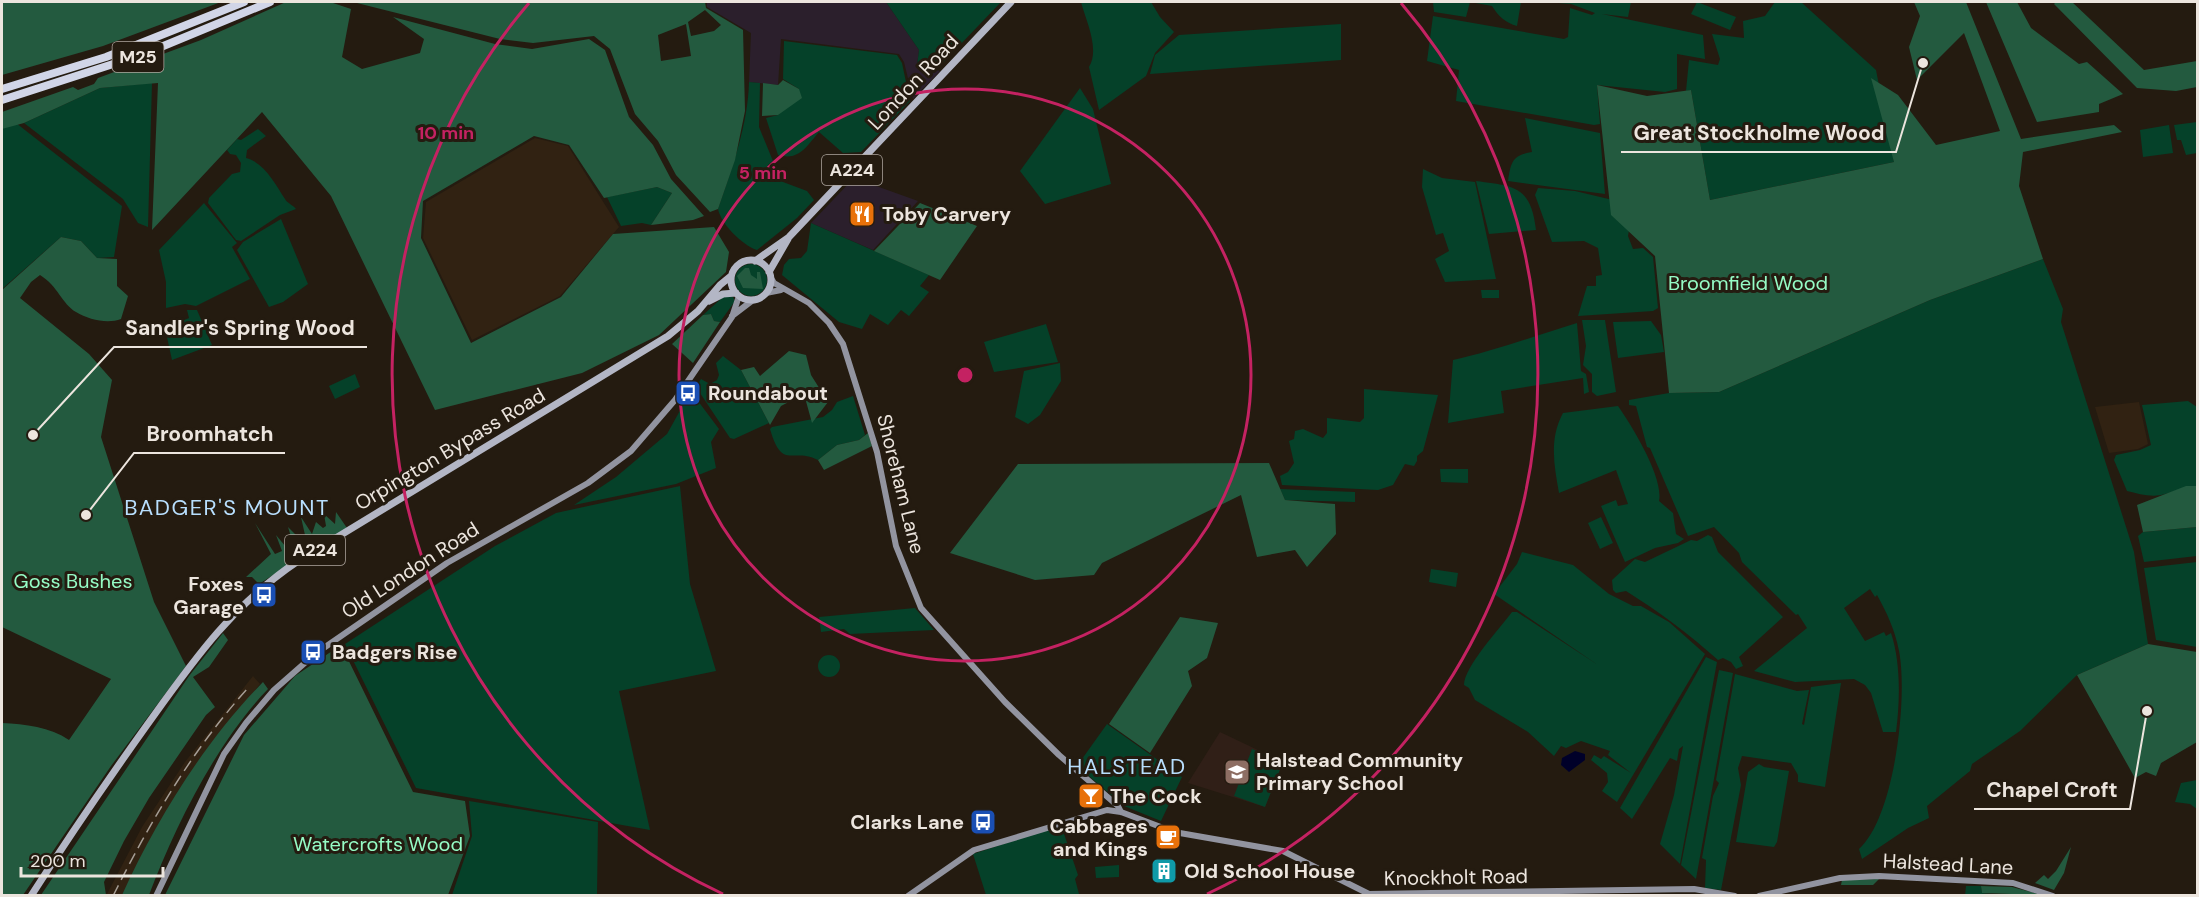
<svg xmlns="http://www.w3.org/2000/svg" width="2199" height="897" font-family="'DM Sans',sans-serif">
<rect width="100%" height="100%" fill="#241b10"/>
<!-- commercial -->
<path fill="#2b1f2c" d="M707 2H886L919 50 917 66 940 71 913 99 904 62 899 54 781 39 778 85 749 82 751 33 707 7Z
M854 178 918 201 873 250 811 223Z"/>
<!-- built -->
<path fill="#312212" d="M535 138 568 146 619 227 560 296 472 340 423 238 426 202Z
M2139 402 2148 444 2138 449 2109 453 2095 407Z
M253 676 260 684 206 752 157 830 122 895 106 896 142 827 185 762Z"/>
<!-- education -->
<path fill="#301f17" d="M1220 732 1283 762 1265 807 1188 783Z"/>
<!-- green -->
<path fill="#054129" d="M886 2H1001L936 70 917 66 919 50Z
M1081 2H1151L1160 17 1174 32 1155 53 1146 76 1099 110 1089 67C1100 49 1086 21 1081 2Z
M1433 2H1521L1517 26C1506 23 1498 16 1492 6L1470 2 1466 17 1434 12Z
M1546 2H1631L1628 17 1602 14 1703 35 1705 59 1677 54V89L1665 92 1597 85 1600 124 1594 125 1456 101 1459 70 1427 61 1433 16 1564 39 1568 37 1570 8 1592 15 1595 13 1571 4Z
M1697 2 1736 17 1730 30 1691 14Z
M1775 2H1801L1876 70 1894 162 1710 200 1691 90 1686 91 1689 60 1718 65 1720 59 1712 34 1744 38 1743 21 1765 16Z
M1341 24V60L1150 74 1155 55 1179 35Z
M784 41 897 55 902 63 910 101 861 152 843 153 819 132C806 147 799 161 778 155L766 118 778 115 799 89 783 79Z
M749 82 760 83 759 127 773 161 768 165 783 182 807 191 814 200 797 218 757 250C742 245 721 224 718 209 732 168 748 125 749 82Z
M152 83 148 227 138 223 123 199 24 123 100 88Z
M1080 88 1093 109 1111 184 1045 204 1020 171Z
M1525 118 1600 133 1605 194 1508 181C1511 162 1512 155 1532 152Z
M2197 122V153L2186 155 2181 140H2177L2174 125Z
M16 123 122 206 114 257 97 258 81 241 61 237 2 289V129Z
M2169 125 2173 153 2143 157 2140 130Z
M258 129 266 136 247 150 246 158C264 162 276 185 285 199 287 203 293 205 296 209L280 215 241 241 236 240 208 203 209 198 232 174 240 172 241 163 236 155 230 154 227 150 237 139 241 140Z
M1423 169 1442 178 1475 182 1496 279 1445 282 1435 259 1449 251 1443 233 1436 235 1422 187Z
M1476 181C1513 186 1531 185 1536 230L1489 234Z
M657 187 672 193 651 225 642 223 621 226 607 197Z
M1538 188 1575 191 1617 201 1630 224 1628 236 1633 249 1643 248 1653 257 1658 308 1653 311 1578 316 1587 286H1596V276L1602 275 1598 248 1584 241 1552 242 1535 195Z
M204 203 237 243 232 247 250 279 196 306 185 304 166 308V282L159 250Z
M281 219 308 284 283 302 269 307 237 250 243 242Z
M811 223 929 275 920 286 929 292 909 316 901 310 888 325 870 314 862 329 839 322 782 275 784 265 789 259 801 258 807 251Z
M2043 259 2063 309 2061 322 2134 552 2148 644 2077 675 2020 731 1972 764 1970 771 1927 806 1929 818 1908 828 1862 859 1859 849C1895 817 1908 696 1899 651 1895 630 1887 613 1877 595L1875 597 1870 589 1844 608 1865 641 1884 632 1886 636 1891 633C1901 663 1900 702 1896 732H1883L1871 693 1865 685 1854 679 1795 682 1754 671 1807 628 1798 614 1796 615 1742 562 1739 553 1714 527 1688 536 1650 448 1647 447 1636 406 1629 405V400L1669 393 1719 392 1930 300Z
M735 280a16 16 0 1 1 32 0a16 16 0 1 1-32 0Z
M1481 290H1499V298H1482Z
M723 297H733L735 301 720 322 714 321 711 314 703 315Z
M187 310H197L212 345 172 360 165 328 189 318Z
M1582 320H1605L1616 392 1597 396 1592 392V374L1583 365 1586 346Z
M1651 321 1661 335 1664 352 1618 358 1613 322Z
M1577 323 1581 371 1586 374 1589 392 1584 394 1583 378 1501 391 1504 413 1448 423 1453 360C1491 352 1538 335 1577 323Z
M1046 324 1058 362 994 372 984 342Z
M723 356 741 370 769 423 734 439 730 438 696 387 701 379 710 384 717 380 719 375 716 363Z
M1060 363 1061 381 1040 415 1028 424 1015 417 1024 371Z
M355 374 360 387 335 399 329 386Z
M1364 389 1438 395 1423 451 1417 456V461L1414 466 1405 464 1393 485 1378 490 1282 485 1280 476 1288 472 1294 463 1289 441 1294 439 1295 431 1303 429 1323 438 1327 433V418L1360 422 1364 418Z
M853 396 865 435 859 440 837 445 818 460C792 447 782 471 770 429L772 427 823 417 832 410 837 402Z
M695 397 719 429 711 442 716 468 676 484 574 505 616 477 667 434 687 398Z
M2188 401 2197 407V486C2185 486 2177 491 2165 494 2153 498 2139 494 2127 491L2114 460 2116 455 2140 450 2151 445 2142 405Z
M1618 406C1632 426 1664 478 1659 501L1673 513 1676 534 1684 539 1678 543 1655 548 1625 562 1601 506 1616 500 1618 506 1628 504 1616 470 1559 493C1554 465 1549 439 1563 413Z
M1440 469H1468V483L1441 482Z
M680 486 690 584 716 671 619 691 650 830 416 788 345 644 495 546 556 513Z
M1280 489 1355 492V502L1285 500Z
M1601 517 1613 543 1600 549 1588 523Z
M2197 527V556L2144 562 2138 536 2143 532Z
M1708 535 1712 537 1718 552 1783 617 1739 657 1743 666 1736 669 1731 662 1723 658 1718 660C1689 634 1658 611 1626 591L1616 593 1613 590 1612 580 1635 559 1645 562 1691 540 1697 541Z
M1522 552 1573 565 1609 594 1633 606H1641L1669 622 1705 654 1617 802 1602 791 1608 782 1607 773 1591 760 1594 755 1601 759 1604 756 1631 773 1608 755 1610 751 1581 741 1566 748 1561 746 1554 756 1528 732 1475 700 1469 688 1464 685C1464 667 1500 628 1512 612H1517L1598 665 1494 594 1517 564Z
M2197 562V647L2156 640 2144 568Z
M1431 569 1458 573 1456 587 1429 582Z
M915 608 934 630 850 634 844 629 821 632 819 617Z
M818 666a11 11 0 1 1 22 0a11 11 0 1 1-22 0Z
M1706 657 1717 662 1680 864 1660 844 1674 795 1683 746 1679 749 1677 761 1670 758 1632 819 1620 808Z
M1719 670 1733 673 1696 879 1681 865Z
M1735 674 1797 691 1809 690 1802 724 1804 725 1811 687 1841 683 1825 787 1798 782V775L1791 763 1742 756 1738 768 1741 785 1721 890 1705 888 1706 860 1702 858 1713 796 1719 783 1716 780Z
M1107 724 1182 777 1161 821 1124 806 1077 766Z
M1252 749 1283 762 1265 807 1234 796Z
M1759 764 1764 767 1789 771 1777 842 1774 847 1736 842 1748 772Z
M2197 780V809L2190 804 2175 802 2181 783Z
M469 801 598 822 597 895H452L472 836Z
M1061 825 1078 875 1075 879 1079 894 986 895 973 854Z
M1119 865V877L1096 878 1095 867Z
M1966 886H1981L1982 893 2002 895 1965 896Z"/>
<!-- forest -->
<path fill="#235a3f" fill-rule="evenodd" d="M2 2H221L103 46 2 75Z
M286 2H330L351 9 342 57 362 69 420 53 424 39 393 17 495 44 532 49 589 39 605 50 629 117 653 145 671 179 704 216 693 220 651 225 672 193 657 187 604 198 569 145 534 136 423 201 421 238 471 343 561 297 613 234 714 227 729 252 726 272 659 335 582 373 435 410 331 196 262 112 152 230 158 83 100 88 24 123 2 129V112L73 87 78 90 94 84 98 78 201 40Z
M353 2H705L706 8 743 30 745 111 735 160 718 209 710 212 676 175 658 141 635 114 610 49 594 36 533 43 500 39ZM705 10 721 25 714 31 691 36 688 22ZM686 24 691 56 661 61 658 35Z
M1914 2H1966L2021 139 2114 125 2122 132 2023 152 2019 186 2043 259 1930 300 1719 392 1669 393 1655 256 1611 215 1597 85 1647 96 1691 90 1710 200 1894 162 1871 78 1898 95 1936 145 2000 131 1964 33 1917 80 1909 47 1920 16Z
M1986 2H2017L2031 28 2079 64 2087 62 2123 94 2099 104V112L2037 122Z
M2056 2H2072L2144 70 2197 61V87L2176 91 2137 88 2054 4Z
M783 80 799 89 802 98 778 115 762 116 763 83 778 85Z
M920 203 977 226 940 280 874 251Z
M61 237 81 241 97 258 117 259V286L128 296 121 319C108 324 89 320 76 312 62 304 58 286 40 275L31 282 20 298 89 354 112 380 101 437 154 602 186 666 111 766 23 895H2V723C25 724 50 727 69 740L111 679 2 627V290Z
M745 268H749L751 275 757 279V272H760L763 289 743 288 737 276Z
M711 314 714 321 720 322 693 363 672 344 703 315Z
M789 351 806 355 811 375 828 402 812 423 804 394 781 406 770 425 741 370 754 367 760 376Z
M868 433 872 446 824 470 818 460 837 445 859 440Z
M1269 463 1285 500 1335 504 1336 534 1307 567 1295 550 1257 557 1241 495 1102 563 1094 575 1035 580 950 553 1018 464Z
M2186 486H2197V527L2143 532 2137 505Z
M336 512 347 528 259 584 252 577H246L271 554 255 523 275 554 282 551 276 535 286 547 293 543 288 527 300 539 305 535 301 517 312 534 316 522 323 528 326 526 324 514 335 524Z
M1180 617 1218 623 1207 658 1188 671 1192 686 1150 753 1109 724Z
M223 633 228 640 209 667 193 677 215 707 206 715 149 798 124 841 104 882 106 895H41L189 676Z
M2148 644 2197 652V742L2161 763 2156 776 2146 772 2135 778 2077 675Z
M341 645 413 792 465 801 470 836 448 895H165L244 735 295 676Z
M263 682 268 689C217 742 175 826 149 895H122C156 820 205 741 263 682Z
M2071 847 2064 873 2054 890 2035 883 2044 875 2048 879 2056 871Z
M1879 879 1873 885H1841L1842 880Z
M1981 886 2012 887 2042 895 1982 893Z"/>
<!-- water -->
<path fill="#000029" d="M1575 751 1585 754V760L1569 772 1561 765 1562 758Z"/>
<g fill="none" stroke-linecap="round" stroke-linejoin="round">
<!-- secondary -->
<path stroke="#9294a0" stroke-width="6" d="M771 278 774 283 809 303 829 323 843 344 877 452 896 546 921 608 1005 702 1059 755 1118 806 1121 812
M766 293 781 290
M732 316 753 300
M156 896 224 754 246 723 274 690 315 654 447 563 588 483 631 451 675 400 732 317 739 296
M908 896 974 850 1107 810 1121 812 1174 832 1283 851 1369 894 1694 889 1735 896
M1759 896 1840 878 1879 876 2013 883 2053 896"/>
<!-- primary -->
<path stroke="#b3b6c5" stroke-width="7" d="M731 280a20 20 0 1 1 40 0a20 20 0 1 1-40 0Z
M755 261 789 237 1011 2
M769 272 788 239
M709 301 723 294 736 293
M31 896C68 838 107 781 147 725 193 661 231 606 298 561L668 336 698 311 720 285 731 276"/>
<!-- highway -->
<path stroke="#d1d5e7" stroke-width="8" d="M2 89 106 57 244 2
M2 100 144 54 270 2"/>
<!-- rail -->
<path stroke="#a59d95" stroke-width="1.5" stroke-dasharray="12 6" stroke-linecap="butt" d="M113 896C150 822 192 750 248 688"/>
</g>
<!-- distance rings -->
<g fill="none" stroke="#c42262" stroke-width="3">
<circle cx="965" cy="375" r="286"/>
<path d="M723 894A573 573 0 0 1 529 3M1401 3A573 573 0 0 1 1207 894"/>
</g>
<!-- icons -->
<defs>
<g id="restaurant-square" transform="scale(1.35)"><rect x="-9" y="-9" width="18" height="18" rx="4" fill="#e8710a" stroke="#241b10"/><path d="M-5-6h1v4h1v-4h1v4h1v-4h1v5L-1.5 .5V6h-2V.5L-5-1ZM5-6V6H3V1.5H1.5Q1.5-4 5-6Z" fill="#fff"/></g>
<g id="bus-square" transform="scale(1.35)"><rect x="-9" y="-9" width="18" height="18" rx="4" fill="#1a4fb4" stroke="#241b10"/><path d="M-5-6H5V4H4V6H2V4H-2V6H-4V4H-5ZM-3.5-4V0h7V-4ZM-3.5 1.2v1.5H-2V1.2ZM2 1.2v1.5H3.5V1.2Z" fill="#fff"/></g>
<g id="school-square" transform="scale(1.35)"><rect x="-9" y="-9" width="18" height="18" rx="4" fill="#8d6e63" stroke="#241b10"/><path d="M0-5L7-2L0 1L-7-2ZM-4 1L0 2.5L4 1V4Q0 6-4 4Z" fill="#fff"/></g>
<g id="bar-square" transform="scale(1.35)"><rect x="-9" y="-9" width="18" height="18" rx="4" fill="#e8710a" stroke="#241b10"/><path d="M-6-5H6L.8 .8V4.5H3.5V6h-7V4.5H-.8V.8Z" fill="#fff"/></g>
<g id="cafe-square" transform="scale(1.35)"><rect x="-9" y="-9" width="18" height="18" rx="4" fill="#e8710a" stroke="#241b10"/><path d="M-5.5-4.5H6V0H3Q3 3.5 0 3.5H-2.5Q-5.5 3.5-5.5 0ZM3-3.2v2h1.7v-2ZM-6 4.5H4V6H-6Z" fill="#fff"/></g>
<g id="building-square" transform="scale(1.35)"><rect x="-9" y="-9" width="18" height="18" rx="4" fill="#0f9aa8" stroke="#241b10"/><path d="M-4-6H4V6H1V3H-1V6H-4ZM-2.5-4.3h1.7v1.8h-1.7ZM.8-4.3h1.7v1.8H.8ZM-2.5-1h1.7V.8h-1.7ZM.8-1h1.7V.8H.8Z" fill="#fff"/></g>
</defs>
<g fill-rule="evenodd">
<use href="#restaurant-square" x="862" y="214"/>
<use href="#bus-square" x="688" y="393"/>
<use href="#bus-square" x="264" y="595"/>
<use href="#bus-square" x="313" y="652"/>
<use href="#school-square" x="1237" y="772"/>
<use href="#bar-square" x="1091" y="796"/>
<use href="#bus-square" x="983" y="822"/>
<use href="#cafe-square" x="1168" y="837"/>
<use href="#building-square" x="1164" y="871"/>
</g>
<g text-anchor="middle" stroke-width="6" stroke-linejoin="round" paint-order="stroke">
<!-- shield labels -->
<g fill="#241b10" stroke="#b0a8a0" stroke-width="1.5">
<rect x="112.5" y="42" width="51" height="30" rx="4.5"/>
<rect x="822" y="155" width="60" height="30" rx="4.5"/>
<rect x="285" y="535" width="60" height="30" rx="4.5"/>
</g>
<g font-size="18" font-weight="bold" fill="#ece5de">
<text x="138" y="63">M25</text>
<text x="852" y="176">A224</text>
<text x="315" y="556">A224</text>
</g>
<!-- street labels -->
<g font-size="20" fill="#ece5de" stroke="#241b10">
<text transform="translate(913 82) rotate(-47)" y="7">London Road</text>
<text transform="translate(450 449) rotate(-31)" y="7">Orpington Bypass Road</text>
<text transform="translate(901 484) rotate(76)" y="7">Shoreham Lane</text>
<text transform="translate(410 570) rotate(-33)" y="7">Old London Road</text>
<text transform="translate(1948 864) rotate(3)" y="7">Halstead Lane</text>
<text transform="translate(1456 877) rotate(-1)" y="7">Knockholt Road</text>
</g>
<!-- poi labels -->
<g font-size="20" font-weight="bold" fill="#ece5de" stroke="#241b10" text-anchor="start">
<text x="882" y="221">Toby Carvery</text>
<text x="708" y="400">Roundabout</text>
<text x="244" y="591" text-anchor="end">Foxes<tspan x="244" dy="23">Garage</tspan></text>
<text x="332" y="659">Badgers Rise</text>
<text x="1256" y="767">Halstead Community<tspan x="1256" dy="23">Primary School</tspan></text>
<text x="1110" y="803">The Cock</text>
<text x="964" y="829" text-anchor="end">Clarks Lane</text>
<text x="1148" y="833" text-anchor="end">Cabbages<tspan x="1148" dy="23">and Kings</tspan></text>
<text x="1184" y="878">Old School House</text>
</g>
<!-- park labels -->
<g font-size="20" fill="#95fbc5" stroke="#241b10">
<text x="1748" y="290">Broomfield Wood</text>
<text x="73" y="588">Goss Bushes</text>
<text x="378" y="851">Watercrofts Wood</text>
</g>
<!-- quarter labels -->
<g font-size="22" letter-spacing="1.5" fill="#b8dffe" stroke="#241b10">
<text x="227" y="515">BADGER'S MOUNT</text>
<text x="1127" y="774">HALSTEAD</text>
</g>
</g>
<circle cx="965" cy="375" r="9" fill="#c42262" stroke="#241b10" stroke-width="3"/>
<g font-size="18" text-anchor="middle" font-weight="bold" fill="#c42262" stroke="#241b10" stroke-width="6" stroke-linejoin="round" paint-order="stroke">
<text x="446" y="139">10 min</text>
<text x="763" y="179">5 min</text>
</g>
<!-- callouts -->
<path fill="none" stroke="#ece5de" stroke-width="2" d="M1923 63L1896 152H1621M33 435L114 347H367M86 515L134 453H285M2147 711L2130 809H1974"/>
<g fill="#ece5de" stroke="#241b10" stroke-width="2">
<circle cx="1923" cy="63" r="6"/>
<circle cx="33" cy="435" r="6"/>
<circle cx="86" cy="515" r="6"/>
<circle cx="2147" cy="711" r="6"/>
</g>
<g font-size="21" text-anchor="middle" font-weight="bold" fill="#ece5de" stroke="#241b10" stroke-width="6" stroke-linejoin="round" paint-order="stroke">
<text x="1759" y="140">Great Stockholme Wood</text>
<text x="240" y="335">Sandler's Spring Wood</text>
<text x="210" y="441">Broomhatch</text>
<text x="2052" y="797">Chapel Croft</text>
</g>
<!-- border -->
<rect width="2199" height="897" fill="none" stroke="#ece5de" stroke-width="6"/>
<!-- scale -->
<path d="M21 867v9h142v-9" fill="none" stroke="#ece5de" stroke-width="3"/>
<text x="30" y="867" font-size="18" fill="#ece5de" stroke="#241b10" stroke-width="4.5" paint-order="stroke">200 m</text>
</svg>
